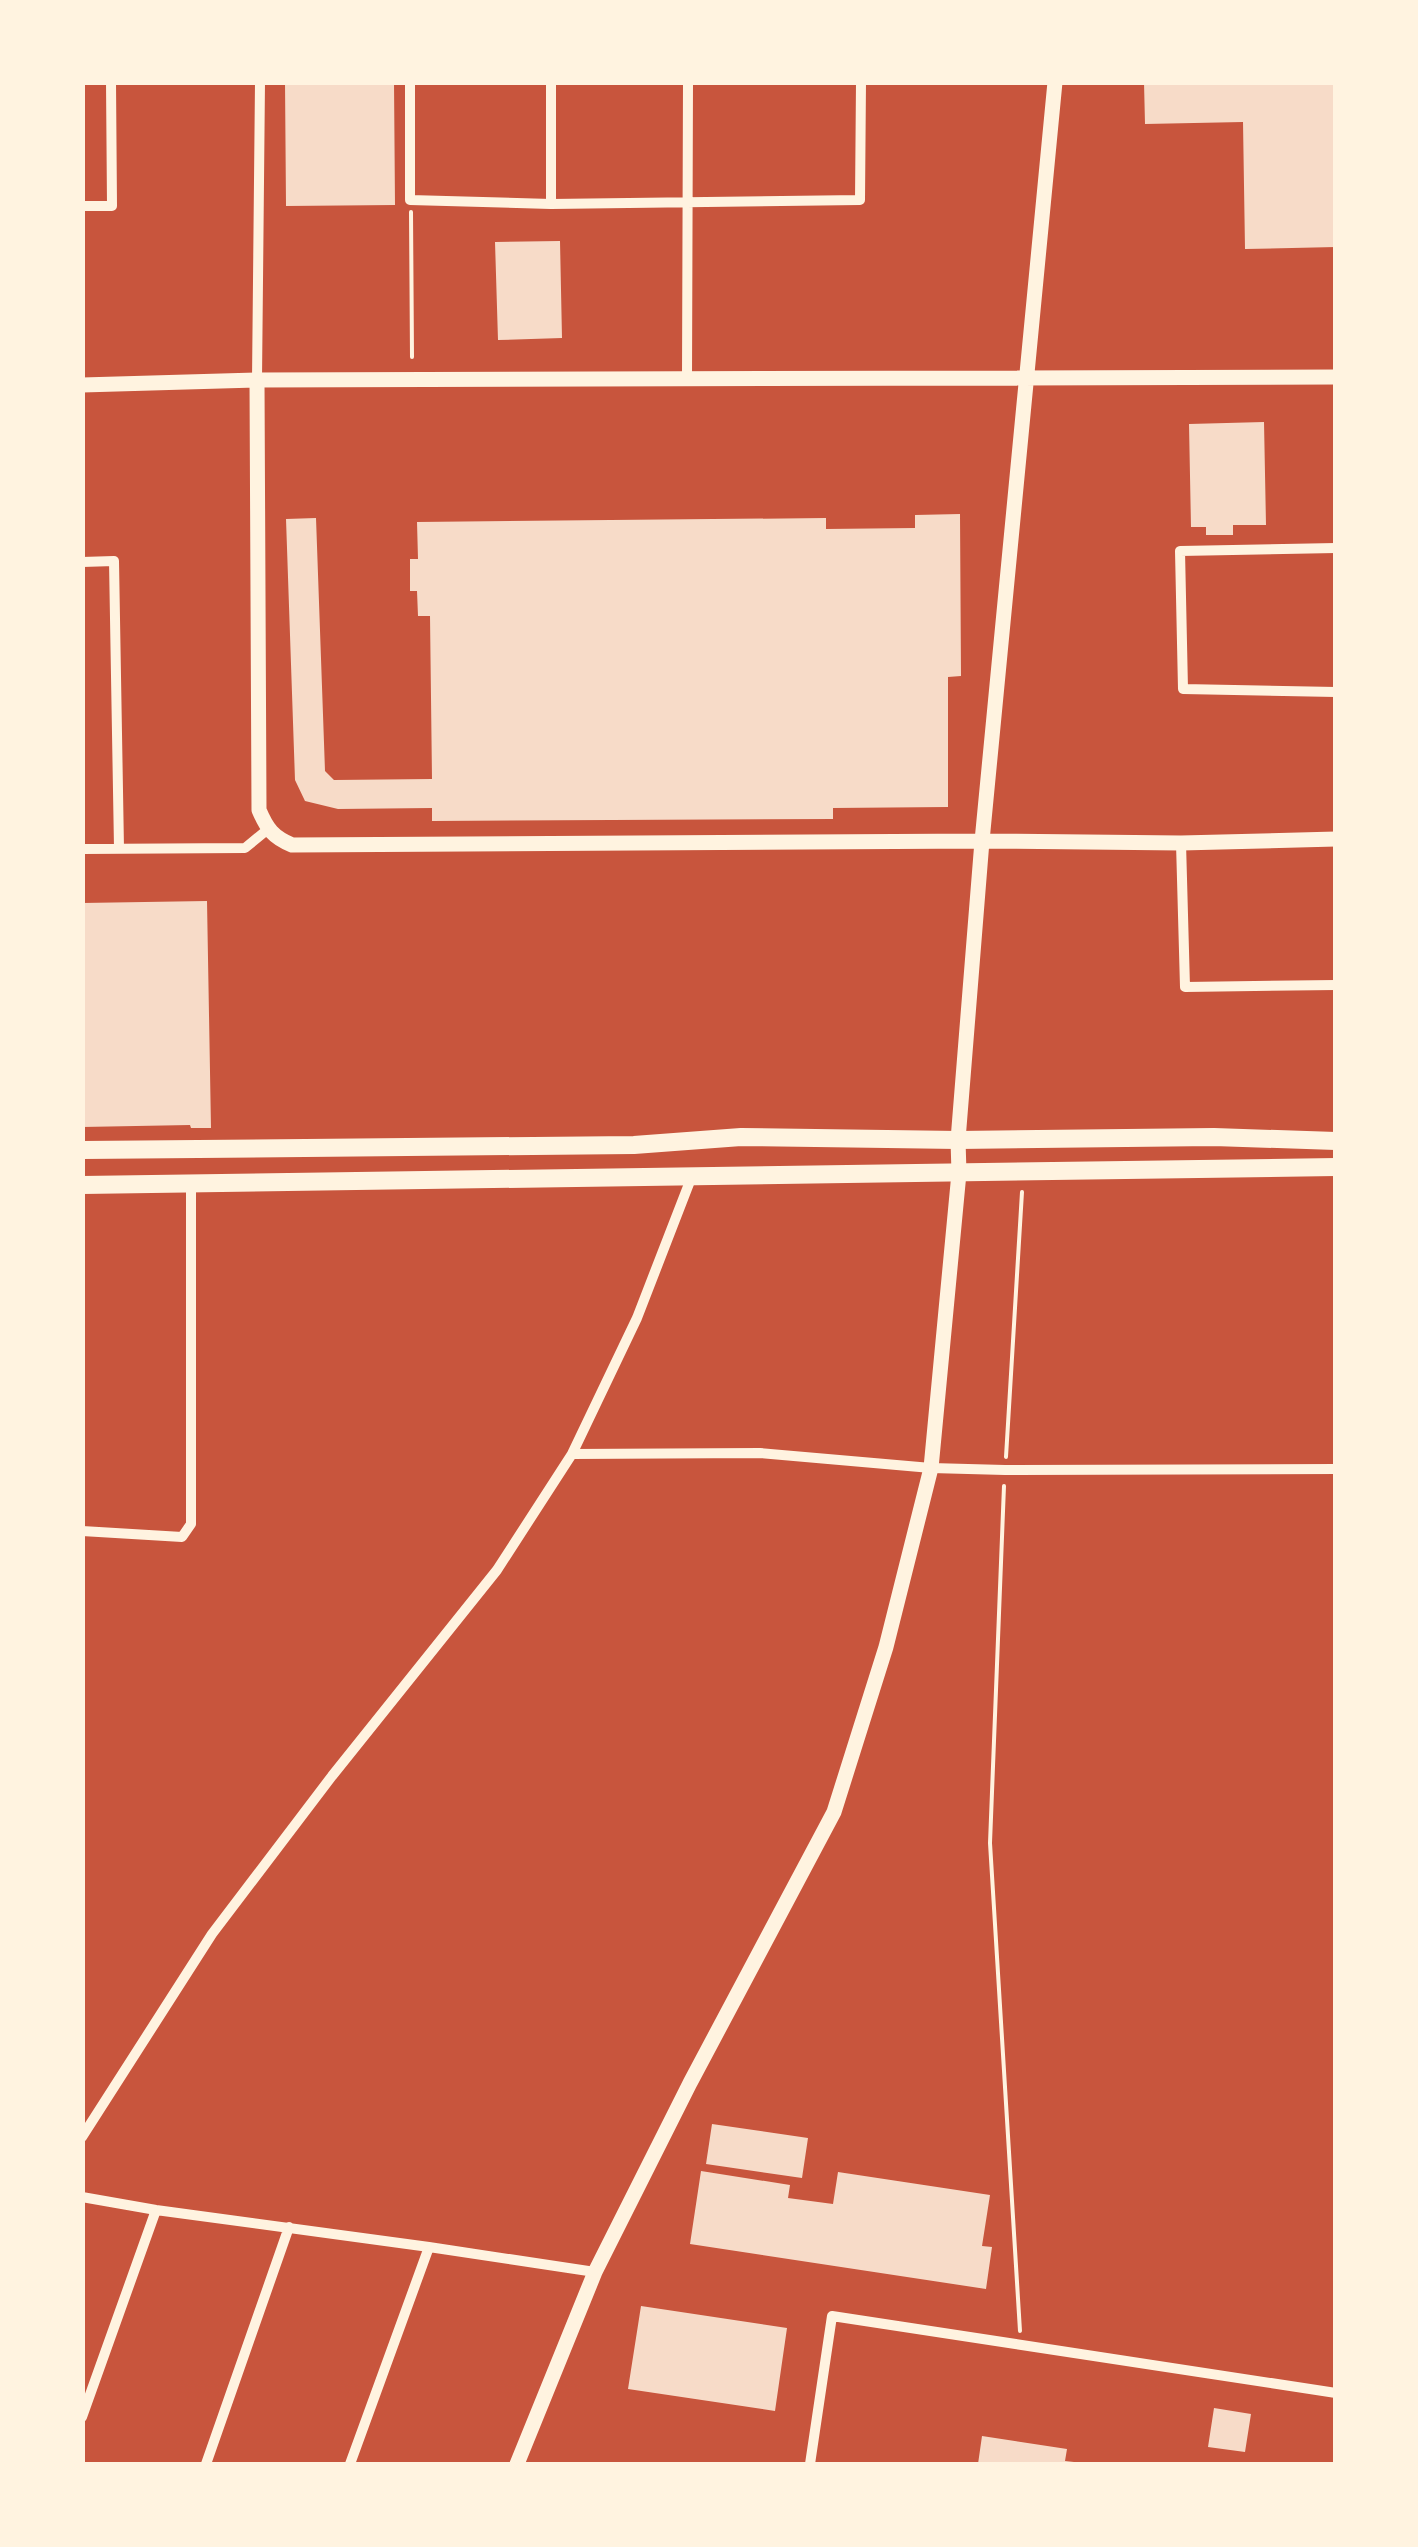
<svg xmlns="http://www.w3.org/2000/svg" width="1418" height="2547" font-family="'Noto Sans',sans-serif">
<rect width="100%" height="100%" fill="#c8553d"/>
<!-- building -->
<path fill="#f7dbc8" d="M285 82H394L395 205 286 206Z
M1144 82H1336V247L1245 249 1243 122 1145 124Z
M560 241 562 338 498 340 495 242Z
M1264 422 1266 525H1233V535H1206V527H1191L1189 424Z
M960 514 961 676 948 677V807L833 808V819L432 821V808L338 809 305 801 295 780 286 519 316 518 325 771 334 780 432 779 430 616H418L417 591H410V559H418L417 522 826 518V529L915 528V515Z
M207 901 211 1128H191L190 1125 82 1127V903Z
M712 2124 808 2138 802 2178 706 2164Z
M701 2171 790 2185 788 2198 833 2204 838 2172 990 2195 982 2246 992 2247 986 2289 690 2244Z
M641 2306 787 2328 775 2411 628 2389Z
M1214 2408 1251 2414 1245 2452 1208 2447Z
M982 2436 1067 2449 1065 2461 1074 2462V2464H978Z"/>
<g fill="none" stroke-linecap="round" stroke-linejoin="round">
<!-- path -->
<path stroke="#fff3e0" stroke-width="4" d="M411 212 412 357
M1006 1457 1022 1192
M1004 1486 990 1843 1020 2331"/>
<!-- minor -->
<path stroke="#fff3e0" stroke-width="10" d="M410 82V200L551 204 860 200 861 82
M551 82V204
M82 206H112L111 82
M687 378 688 82
M257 380 260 82
M1336 548 1180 551 1183 689 1336 692
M82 562 114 561 119 848
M1181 843 1185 987 1336 985
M82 849 245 848 267 830
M572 1454 760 1453 931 1468 1005 1470 1336 1469
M82 1531 182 1537 191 1524V1183
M82 2137 212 1934 332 1776 497 1570 572 1454 637 1318 692 1176
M82 2197 156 2210 429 2247 595 2272
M82 2417 156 2210
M206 2464 289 2227
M350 2464 429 2247
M810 2464 832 2316 1336 2393"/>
<!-- tertiary -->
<path stroke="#fff3e0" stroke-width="15" d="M257 380 259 810C267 829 273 837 292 845L982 841 1181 843 1336 839
M82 385 257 380 1336 377
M517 2464 595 2272 690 2083 834 1812 886 1647 931 1468 959 1173 958 1140 982 841 1055 82"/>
<!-- secondary -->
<path stroke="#fff3e0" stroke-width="18" d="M82 1150 634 1145 741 1137 958 1140 1214 1137 1336 1141
M82 1185 1336 1167"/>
</g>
<!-- border -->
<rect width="1418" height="2547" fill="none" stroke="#fff3e0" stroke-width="170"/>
</svg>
